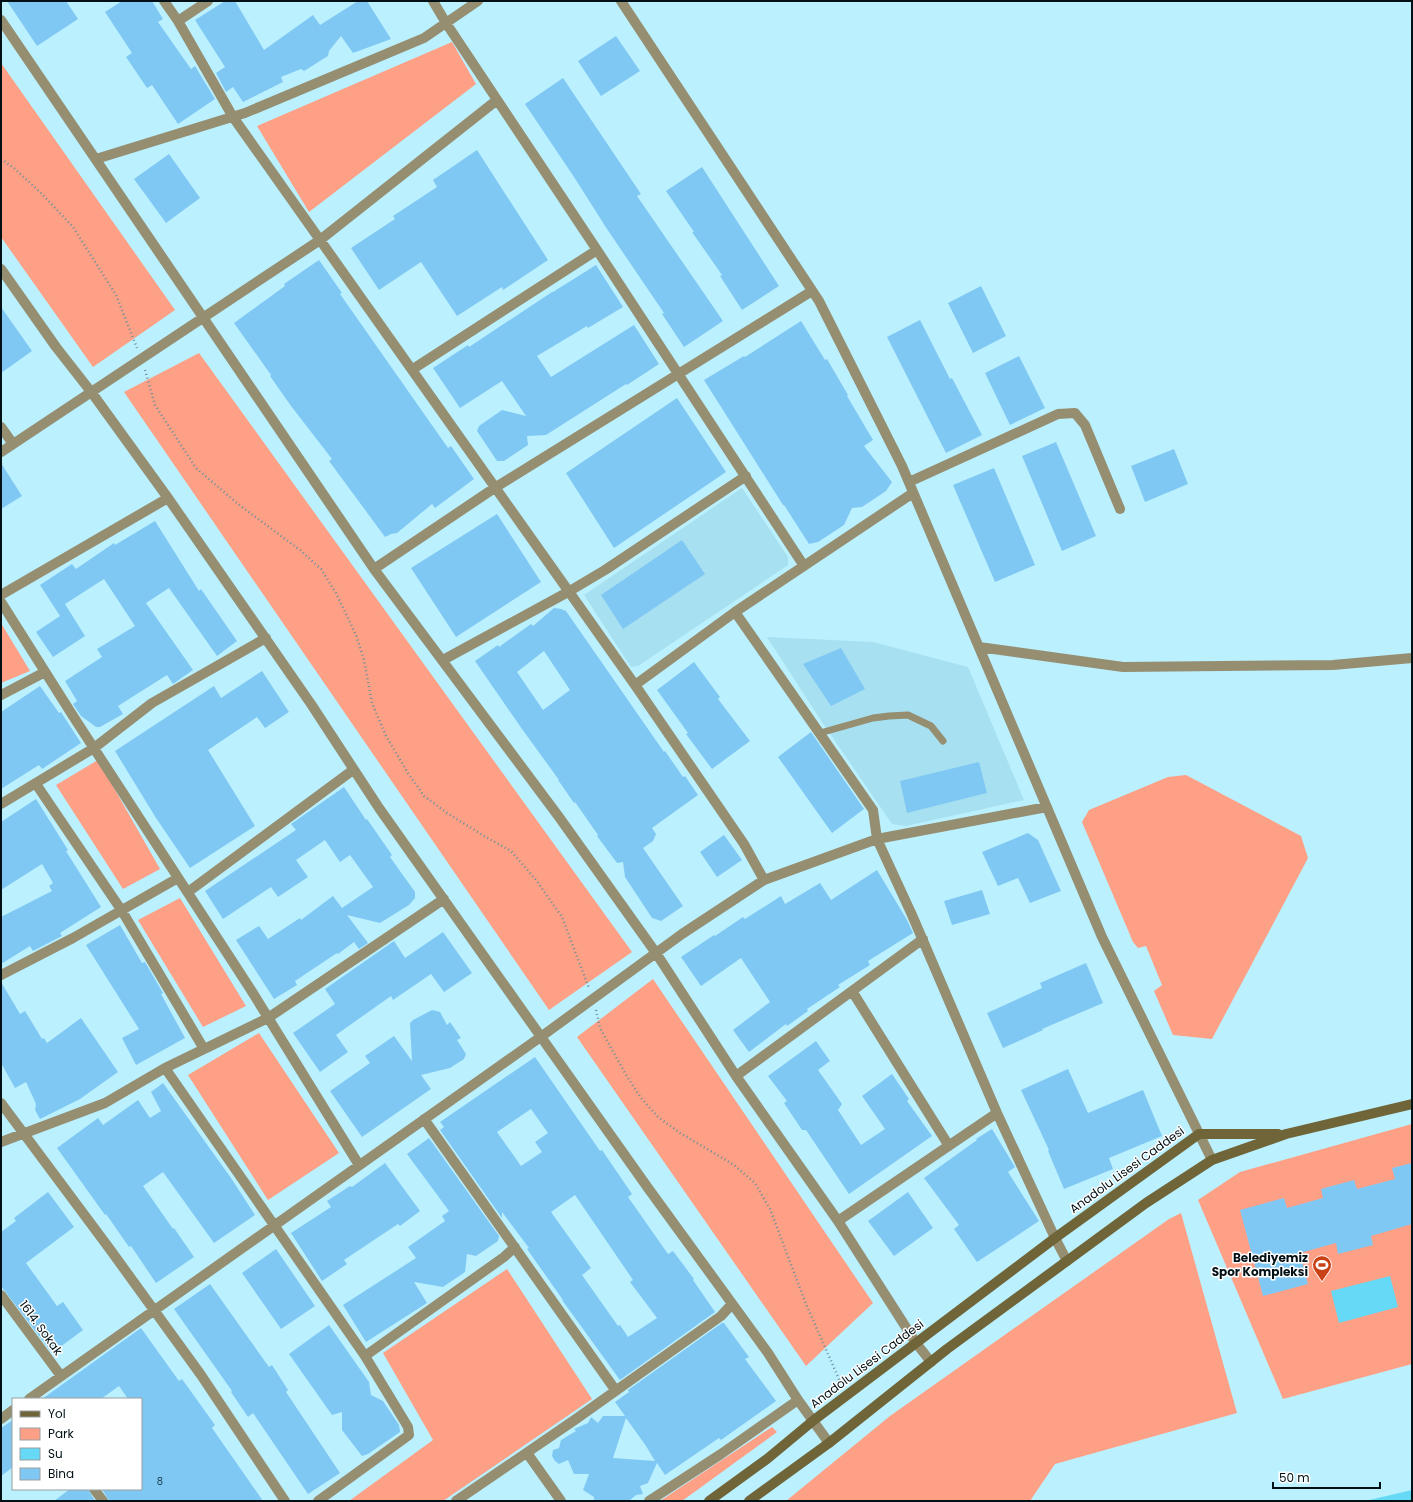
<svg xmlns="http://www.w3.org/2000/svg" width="1413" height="1502" font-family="Poppins,sans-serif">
<rect width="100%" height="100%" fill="#bbf0fe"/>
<!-- built -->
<path fill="#a7e0f0" d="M742 488 788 557V565L638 666 631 667 584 595Z
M767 637 873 642 968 667 1024 800 906 826 892 824 822 722Z"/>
<!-- green -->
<path fill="#fea086" d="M452 42 476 84 309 212 257 126Z
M1 63 175 310 93 367 1 237Z
M199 353 632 952 549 1010 124 392Z
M1 623 30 671 1 683Z
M98 760 160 869 123 889 56 785Z
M1186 775 1301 836 1308 858 1212 1039 1173 1035 1154 991 1162 985 1146 946 1138 948 1133 942 1082 822 1089 810 1168 777Z
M180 898 246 1006 203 1027 138 920Z
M653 979 873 1303 806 1366 577 1037Z
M259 1033 339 1153 268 1200 188 1075Z
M1412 1124V1364L1283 1399 1198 1200 1240 1172Z
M1181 1213 1237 1413 1055 1464 1030 1501H786L890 1416 1169 1219Z
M507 1269 592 1399 443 1501H349L433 1440 383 1353Z
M772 1427 777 1432 682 1501H660Z"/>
<!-- water -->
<path fill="#65d9f5" d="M1390 1276 1398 1307 1339 1323 1331 1291Z
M1412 1490V1501H1365Z"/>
<!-- building -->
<path fill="#80c8f4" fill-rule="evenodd" d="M7 1H66L78 19 37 46Z
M122 1H152L163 19 158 22 191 69 195 66 215 99 178 124 152 85 147 88 126 57 132 53 105 12Z
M225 1H235L264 50 313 15 320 25 358 1H367L391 39 353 53 341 36 329 51 328 56 304 71 301 69 281 77 283 82 243 102 233 87 226 92 216 73 225 67 195 20Z
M616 36 640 71 601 96 578 61Z
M563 78 641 194 637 196 723 321 684 347 662 314 664 313 607 229 574 177 525 104Z
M477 150 548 260 503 290 502 287 457 316 421 262 379 290 351 248 395 219 393 216 437 187 433 180Z
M169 154 200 198 166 223 134 179Z
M702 167 779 286 742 310 720 276 722 275 692 232H694L666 191Z
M319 260 342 293 340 294 448 448 451 446 474 479 435 508 432 504 397 533 391 534 385 537 329 461 332 459 291 406 270 376 271 375 234 323 285 286 284 284Z
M596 265 623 307 588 328 587 326 537 356 551 377 634 325 659 364 627 385 626 384 546 435 527 436 528 445 504 461H497L477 431 479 426 502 410 526 416 502 381 460 408 433 368 468 345 469 347 552 292H553Z
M981 286 1006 336 973 353 948 303Z
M1 307 32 351 1 373Z
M920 320 950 379 952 378 982 435 946 453 887 337Z
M801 321 825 360 827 359 848 395 847 396 873 440 864 446 892 482 886 491 862 507 852 508 844 525 818 542 809 544 784 505H783L704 380 744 356 745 357Z
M1019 356 1045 408 1010 425 985 373Z
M677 398 726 472 614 548 566 473Z
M1056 442 1096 536 1062 551 1022 456Z
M1174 449 1188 484 1145 502 1131 466Z
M1 463 22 496 1 509Z
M994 468 1035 565 995 582 953 485Z
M497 514 541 582 456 637 411 568Z
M155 521 199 591 201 589 237 641 217 656 169 588 146 603 193 670 173 684 167 675 118 706 123 714 100 727H96L81 716 73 704 77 701 65 681 102 657 97 649 135 626 104 579 65 604 85 636 53 657 36 632 60 616 40 585 72 564 76 569 114 543 115 545Z
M682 540 705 574 623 629 601 595Z
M554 608 561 609 566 611 664 752 665 751 683 777 685 776 698 795 652 828 656 834 653 841 643 848 683 906 661 921 652 918 625 877 623 862 617 863 597 836 598 835 575 802 574 803 558 780H559L522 729 475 661 498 645 499 647 531 624 533 626ZM544 651 570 690 543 710 517 672Z
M841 648 865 689 831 706 803 664Z
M694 662 720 697 718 699 750 741 712 769 686 734 688 733 657 690Z
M262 671 289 712 265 728 257 717 208 750 255 826 190 868 156 818 115 751 214 686 221 698Z
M40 686 59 713 61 712 81 743 42 769 39 765 1 789V712Z
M811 732 864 809 832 833 778 757Z
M979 762 987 793 907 813 900 781Z
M344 787 366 820 367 819 392 855 390 857 415 892V898L409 905 380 923 347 915 368 943 359 949 354 942 338 954 337 953 295 981 297 985 274 999 236 940 259 926 268 939 300 918 301 920 333 896 342 908 373 887 350 855 340 862 325 840 296 860 308 877 278 897 271 887 223 919 205 891 296 830 291 824Z
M36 799 68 850 66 851 101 907 60 933 62 936 33 951 30 946 1 964V917L52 891 49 886 53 883 42 864 1 890V822Z
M1028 833 1038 840 1061 891 1030 903 1018 878 998 886 982 852Z
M724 835 742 860 717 877 700 852Z
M877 870 907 920 913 933 868 961 870 965 838 985 840 987 807 1009 808 1011 787 1026 786 1024 749 1052 733 1030 770 1002 741 958 701 986 681 957 714 935 715 936 743 917 745 919 781 896 785 904 820 883 831 900Z
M982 890 990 914 952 925 944 901Z
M120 925 142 963 145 962 163 993 161 994 185 1038 136 1065 122 1038 139 1029 86 945Z
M443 932 472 973 444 992 431 974 393 1000 391 996 336 1035 348 1052 320 1072 293 1033 335 1004 325 989 394 941 405 958Z
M1086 963 1103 1003 1042 1029 1043 1030 1003 1048 987 1013 1042 988 1040 983Z
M1 982 20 1014 25 1011 42 1039 44 1038 47 1043 81 1018 118 1072 80 1099 40 1119 35 1110 36 1104 26 1082 15 1088 1 1063Z
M432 1010 440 1012 447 1025 450 1022 461 1038 457 1040 466 1054 464 1059 450 1068 421 1075 431 1089 362 1137 330 1091 370 1063 365 1056 394 1036 412 1061 410 1023 413 1020Z
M816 1041 830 1061 818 1070 842 1104 838 1110 861 1145 885 1129 862 1096 892 1074 909 1099 907 1101 932 1136 849 1194 806 1130H802L784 1103 787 1101 768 1076Z
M535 1057 600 1151 602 1150 632 1194 628 1197 668 1254 673 1251 694 1279 693 1280 715 1312 620 1380 562 1300H563L527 1249 529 1248 502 1212V1218L440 1130 444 1127 440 1122ZM531 1109 548 1133 535 1142 542 1152 521 1166 497 1132ZM575 1195 633 1280 630 1282 657 1318 628 1337 620 1325 618 1326 582 1275 591 1268 551 1212Z
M1068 1069 1088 1113 1143 1090 1162 1136 1109 1158 1113 1169 1064 1189 1048 1151 1049 1150 1021 1090Z
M163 1083 231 1178 255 1215 214 1243 163 1172 143 1186 173 1229 174 1228 194 1257 156 1283 131 1246 129 1247 106 1214 105 1215 57 1148 98 1118 103 1125 138 1100 150 1118 161 1111 151 1092Z
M992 1129 1015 1167 1008 1172 1039 1221 977 1262 954 1229 959 1225 924 1178 977 1140 976 1139Z
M429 1138 499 1236 498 1241 476 1256 467 1254 465 1272 443 1287 414 1282 427 1303 366 1342 343 1305 416 1258 408 1247 445 1221 442 1216 449 1211 407 1154Z
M385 1163 420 1211 400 1226 398 1224 344 1260 347 1264 322 1281 291 1233 331 1207 327 1201 350 1186 352 1187Z
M1412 1163V1224L1371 1236 1373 1245 1338 1254 1336 1243 1300 1253 1308 1284 1263 1296 1240 1210 1284 1198 1287 1208 1323 1198 1321 1189 1354 1180 1357 1189 1395 1179 1392 1168Z
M48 1192 74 1227 26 1263 57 1306 63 1302 83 1330 52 1353 1 1286V1232L16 1221 14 1218Z
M908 1192 933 1228 894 1256 868 1221Z
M276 1249 315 1306 281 1329 242 1273Z
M210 1284 269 1367 272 1365 288 1390 286 1392 340 1473 308 1494 253 1413 248 1417 231 1392 232 1391 174 1309Z
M722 1323H724L749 1357 745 1359 776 1401 721 1440 719 1438 665 1475 657 1463 648 1483 640 1486 643 1494 636 1495 629 1501H594V1497L583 1490 589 1474H574L568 1460 559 1464 555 1461 552 1456 553 1450 559 1448 561 1440 576 1431 574 1429 588 1423 591 1417 598 1423 603 1416H625L615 1402 629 1392 628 1390ZM626 1418 646 1446 655 1461 613 1458Z
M329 1325 369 1382 371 1395 383 1401 399 1425 400 1432 368 1454 362 1456 342 1430V1412L332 1415 289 1354Z
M141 1328 179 1381 182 1379 215 1425 212 1428 263 1501H109L102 1489H141V1399H128L119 1386 101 1399H42Z
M13 1420V1467L1 1476V1428Z
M70 1489H88L95 1501H54Z"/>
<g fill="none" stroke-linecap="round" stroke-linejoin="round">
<!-- path -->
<path stroke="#6a8f99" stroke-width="2.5" stroke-dasharray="1 3" stroke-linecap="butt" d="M1 159 14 168 43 195 73 227 116 295 137 348
M145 370 155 405 196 468 238 504 300 550 321 569 336 593 356 635 364 660 372 703 386 736 408 773 424 796 447 813 484 836 511 851 536 880 562 917 589 988
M596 1010 600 1028 626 1075 641 1098 658 1117 680 1133 734 1165 755 1183 770 1209 806 1304 842 1386"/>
<!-- lane -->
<path stroke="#958e71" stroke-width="7" d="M820 733 873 718 889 716 908 715 931 726 943 741"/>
<!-- street -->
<path stroke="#958e71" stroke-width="10" d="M164 1 178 21 233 117 635 685 744 844 764 880
M433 1 446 23 597 250 804 566
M621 1 819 301 902 466 1102 937 1212 1160
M1 20 374 569 559 817 656 953 736 1076 838 1221 916 1343 931 1362
M178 21 208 1
M96 159 245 113 424 38 478 1
M1 269 56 347 92 393 168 498 311 704 379 808 648 1188 768 1353 798 1400 829 1443
M413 369 597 250
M1 427 13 444
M1 452 320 240 497 100
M909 482 1058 414 1075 413 1085 425 1120 509
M374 569 496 487 812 291
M1 595 168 498
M1 602 73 716 251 990 359 1165
M735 612 873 810 877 839 912 915 997 1113 1055 1238 1067 1261
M979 647 1123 667 1333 665 1412 658
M443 660 568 592 605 570 746 476
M635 685 735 612 913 493
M1 695 45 672
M36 784 122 911 204 1049
M1 804 94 748 152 703 266 638
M188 892 353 770
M1 975 73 938 178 878
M852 991 949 1146
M165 1068 365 1356 408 1427 409 1435 318 1501
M736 1076 923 939
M1 1103 109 1248 201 1375 285 1501
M424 1119 616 1391
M1 1142 105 1103 165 1068 268 1018 444 899
M838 1221 997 1113
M1 1295 61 1376
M365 1356 504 1257 515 1247
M29 1399 542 1036 682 934 764 880 877 839 1047 807
M1 1419 13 1410
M527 1453 561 1501
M94 1489 103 1501
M456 1501 576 1419 721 1316 732 1304
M649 1501 721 1454 798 1400"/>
<!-- secondary -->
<path stroke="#6f6538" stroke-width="10" d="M709 1501 767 1459 814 1420 1055 1238 1199 1134H1278
M749 1501 829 1443 947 1349 1146 1203 1212 1160 1286 1134 1412 1104"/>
</g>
<!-- icons -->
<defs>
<g id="stadium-pin" transform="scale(1)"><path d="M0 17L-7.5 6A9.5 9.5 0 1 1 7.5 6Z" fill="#c94115" stroke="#fff"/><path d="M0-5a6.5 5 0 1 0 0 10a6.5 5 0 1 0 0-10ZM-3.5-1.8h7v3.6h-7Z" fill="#fff"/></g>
</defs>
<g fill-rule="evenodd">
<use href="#stadium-pin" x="1322" y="1265"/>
</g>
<g text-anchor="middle" stroke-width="3" stroke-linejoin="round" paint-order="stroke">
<!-- number labels -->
<g font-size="10" fill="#203e4d">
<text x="160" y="1485">8</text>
</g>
<!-- street labels -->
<g font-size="12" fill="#001015" stroke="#fff">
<text transform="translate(1127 1170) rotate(-36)" y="4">Anadolu Lisesi Caddesi</text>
<text transform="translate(41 1328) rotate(54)" y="4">1614. Sokak</text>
<text transform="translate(867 1364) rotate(-37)" y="4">Anadolu Lisesi Caddesi</text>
</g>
<!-- poi labels -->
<g font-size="12" font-weight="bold" fill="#001015" stroke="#fff" text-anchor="end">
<text x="1308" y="1262">Belediyemiz<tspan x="1308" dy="14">Spor Kompleksi</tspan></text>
</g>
</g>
<!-- border -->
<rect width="1413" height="1502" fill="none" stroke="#001015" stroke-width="4"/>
<!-- legend -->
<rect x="12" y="1398" width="130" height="92" fill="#ffffff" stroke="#999fa1"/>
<rect x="20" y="1411" width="20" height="6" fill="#6f6538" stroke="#999fa1"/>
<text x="48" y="1418" font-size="12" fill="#001015">Yol</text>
<rect x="20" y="1428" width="20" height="12" fill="#fea086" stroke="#999fa1"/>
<text x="48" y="1438" font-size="12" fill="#001015">Park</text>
<rect x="20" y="1448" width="20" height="12" fill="#65d9f5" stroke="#999fa1"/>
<text x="48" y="1458" font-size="12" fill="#001015">Su</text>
<rect x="20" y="1468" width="20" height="12" fill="#80c8f4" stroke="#999fa1"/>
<text x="48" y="1478" font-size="12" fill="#001015">Bina</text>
<!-- scale -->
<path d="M1273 1482v6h107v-6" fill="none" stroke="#001015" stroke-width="2"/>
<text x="1279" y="1482" font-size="12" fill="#001015" stroke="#ffffff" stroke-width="3" paint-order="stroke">50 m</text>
</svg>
